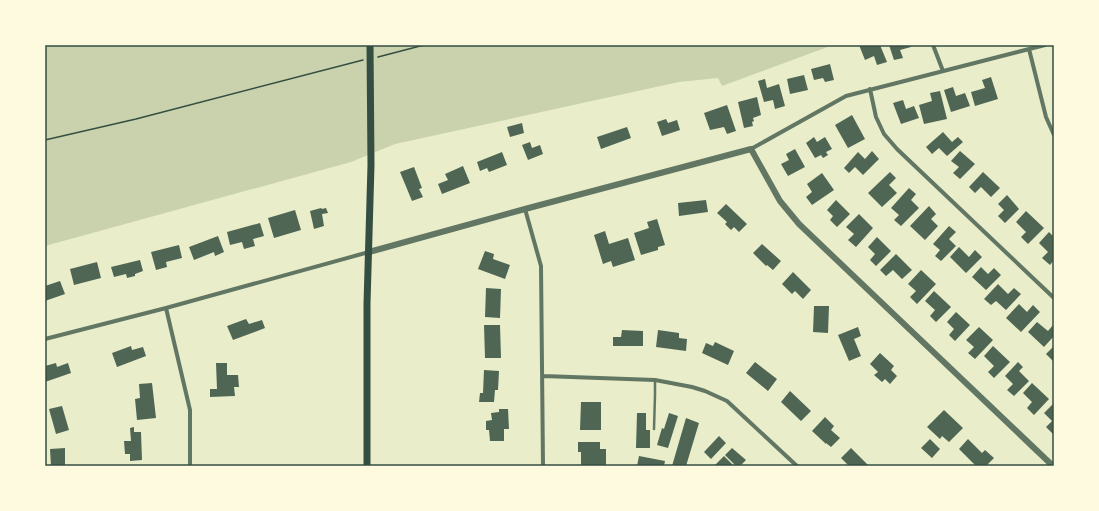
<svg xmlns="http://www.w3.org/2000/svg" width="1099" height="511" font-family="'PT Sans',sans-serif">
<rect width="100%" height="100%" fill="#e9edc9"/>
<!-- green -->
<path fill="#cad2ad" d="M45 45H833L722 86 718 78 679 82 395 144 351 162 45 246Z"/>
<!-- building -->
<path fill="#4f6655" d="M859 45H880L887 62 877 65 874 56 865 60Z
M889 45H911V47L900 50 903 58 894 60Z
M830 64 834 80 825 82 823 78 814 80 811 69Z
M804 75 808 90 790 94 787 79Z
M991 77 998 99 975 106 971 92 985 88 982 80Z
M765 79 767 88 779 84 785 106 775 109 773 100 764 102 758 81Z
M953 87 956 96 965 93 970 106 951 112 944 90Z
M940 91 947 119 924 124 919 105 932 101 930 93Z
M757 97 761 115 753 118 754 121 752 122 753 126 744 128 738 102Z
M903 100 906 109 914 106 919 118 901 124 893 103Z
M727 105 736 131 727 134 724 127 710 130 704 113Z
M852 115 865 139 848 148 835 125Z
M666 119 668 123 677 120 680 130 662 136 657 122Z
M522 123 524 133 510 137 507 127Z
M627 127 631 138 601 149 597 137Z
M943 132 952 142 958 137 963 142 947 156 939 148 932 154 926 147Z
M814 137 817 142 825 137 832 149 826 152 828 155 823 158 821 155 815 158 806 143Z
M530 142 532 148 540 145 543 154 528 160 522 145Z
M795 149 805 167 788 176 781 164 789 160 786 154Z
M872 151 879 159 863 175 855 167 849 173 844 168 858 152 865 159Z
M960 151 975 164 960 179 953 173 959 167 951 161Z
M502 152 507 165 489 172 487 168 480 171 477 162Z
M463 166 470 183 442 194 438 184 448 180 445 174Z
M414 167 422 188 419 189 423 197 412 201 400 172Z
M890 172 896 178 889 185 897 193 882 207 868 193Z
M983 172 1000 188 991 197 981 187 975 193 969 187Z
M822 173 834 190 812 205 806 197 812 192 807 184Z
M909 188 916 194 911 200 919 208 901 226 894 220 899 215 891 208Z
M1007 195 1019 209 1005 223 998 216 1004 210 998 204Z
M706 200 708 212 679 216 678 203Z
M836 200 850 214 837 227 830 220 833 216 827 210Z
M726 204 747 224 739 232 734 227 731 230 725 224 727 222 717 213Z
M929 206 936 214 931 219 938 226 925 240 910 226Z
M321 208 322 209 326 208 328 213 322 214 324 226 314 229 310 211Z
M295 210 301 230 274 238 268 218Z
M1026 211 1044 228 1028 244 1021 237 1026 232 1016 222Z
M859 214 873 228 856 247 848 240 854 234 846 227Z
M657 219 665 245 658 247V250L641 255 634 233 649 228 647 222Z
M260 223 264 236 253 239 255 246 244 249 242 242 230 245 227 232Z
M949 226 956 232 949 239 956 246 941 261 935 256 940 250 933 244Z
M605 231 609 244 628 238 635 260 613 267 611 261 603 264 594 235Z
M1049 232 1054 237V260L1050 265 1042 258 1048 252 1039 243Z
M218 236 224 252 215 256 214 252 194 260 189 247Z
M877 237 891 251 876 266 870 260 875 254 868 247Z
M762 244 781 261 773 270 767 265 766 266 753 253Z
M179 245 182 258 166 262 167 267 156 270 151 252Z
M959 247 969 257 975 250 982 257 966 273 950 257Z
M485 251 494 254 493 259 510 265 505 279 478 269Z
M896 254 912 270 902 279 893 270 886 276 880 270Z
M140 260 143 271 135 274V276L127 278 126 274 114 277 111 267Z
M97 262 101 278 74 285 70 269Z
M981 267 988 274 994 268 1001 275 986 290 972 277Z
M921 270 936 284 917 304 910 297 916 291 908 284Z
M793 272 811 290 803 299 795 291 792 294 782 284Z
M60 281 65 294 45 301V286Z
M998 284 1008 294 1014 288 1021 294 1006 310 996 301 991 305 984 299Z
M486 288 501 289 500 318 485 317Z
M934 291 951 307 936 322 930 316 935 310 925 301Z
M1019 304 1027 312 1033 305 1040 312 1021 332 1006 318Z
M814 306H829L828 333 813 332Z
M956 312 970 325 955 341 949 335 954 329 947 322Z
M246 319 249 324 262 320 265 328 233 340 227 326Z
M1037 322 1048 331 1053 325H1054V336L1044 347 1028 332Z
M484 325H500L501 358H485Z
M858 327 861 336 854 339 861 356 849 361 838 335Z
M979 327 993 340 975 359 968 353 974 347 966 340Z
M622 330 643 331V346H613V337H621Z
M658 330 679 333V338L687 339 686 351 656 347Z
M715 342 734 351 728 365 702 353 706 343 713 346Z
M131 346 132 350 143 347 146 356 117 367 112 353Z
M993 346 1010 362 994 378 988 372 994 366 984 356Z
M1054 346V360L1053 361 1046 354Z
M880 353 894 366 891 370 897 376 890 384 885 379 882 382 874 375 878 372 870 364Z
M755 362 777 379 768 391 746 373Z
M1018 362 1023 367 1019 371 1029 381 1014 396 1007 390 1013 384 1005 376Z
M56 363 57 367 68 363 71 373 45 382V366Z
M216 363H227V375H238L239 387H234L235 396 210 397V389H217Z
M484 370 499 371 498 390H495L494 402H479L480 393H483Z
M152 383 156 418 137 420 135 399 140 398 139 384Z
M1032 383 1049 399 1034 415 1027 408 1032 402 1023 393Z
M790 391 811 411 801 421 781 402Z
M581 402H601V430H580Z
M1054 403V432L1053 434 1046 427 1052 421 1044 413Z
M62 406 69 430 56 434 49 409Z
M499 409H508L509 429H504V441H490L489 430H486V421L492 420 491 413 499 412Z
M944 410 963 428 949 442 942 436 940 439 927 427Z
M637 413H646V430H650V448H636Z
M669 413 678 416 668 448 657 445 662 428 664 429Z
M825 417 834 426 831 430 840 438 831 447 826 443V444L812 431Z
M686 418 699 423 686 466H672Z
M134 427V432H141L142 460 130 461V454H125L124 441H131L130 428Z
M719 436 726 443 711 459 704 452Z
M930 439 940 449 932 458 921 448Z
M968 439 982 453 985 450 994 458 986 466H976L959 449Z
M578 442H600V449H606V465H601V466H581V452H578Z
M65 448V466H51L50 449Z
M732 448 746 460 740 466H736L725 455Z
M851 448 869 466H849L841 458Z
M639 456 665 461 664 466H637Z
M724 456 734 466H714Z"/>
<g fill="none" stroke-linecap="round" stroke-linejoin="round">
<!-- path -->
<path stroke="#344e41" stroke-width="1.5" d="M378 57 424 45
M45 140 136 119 363 60"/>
<!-- service -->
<path stroke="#617663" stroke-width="2.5" d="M654 429 655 395V380"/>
<!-- minor -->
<path stroke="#617663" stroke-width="4" d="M933 45 943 71
M1029 49 1046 117 1054 135
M870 89 876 117 884 134 897 149 1054 298
M751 149 846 96 1045 45
M525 209 541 266 543 466
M166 308 190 410V466
M45 339 166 308 369 252
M543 376 655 380 692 387 705 391 727 401 797 466"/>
<!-- tertiary -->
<path stroke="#617663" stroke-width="6" d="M369 252 525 209 751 149 780 201 799 224 1053 466"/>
<!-- secondary -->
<path stroke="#344e41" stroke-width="7" d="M367 466V304L371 165 370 45"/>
</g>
<!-- border -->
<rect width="1099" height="511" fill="none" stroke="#fefae0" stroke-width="92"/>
<rect x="46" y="46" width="1007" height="419" fill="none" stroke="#344e41" stroke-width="1.5"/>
</svg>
